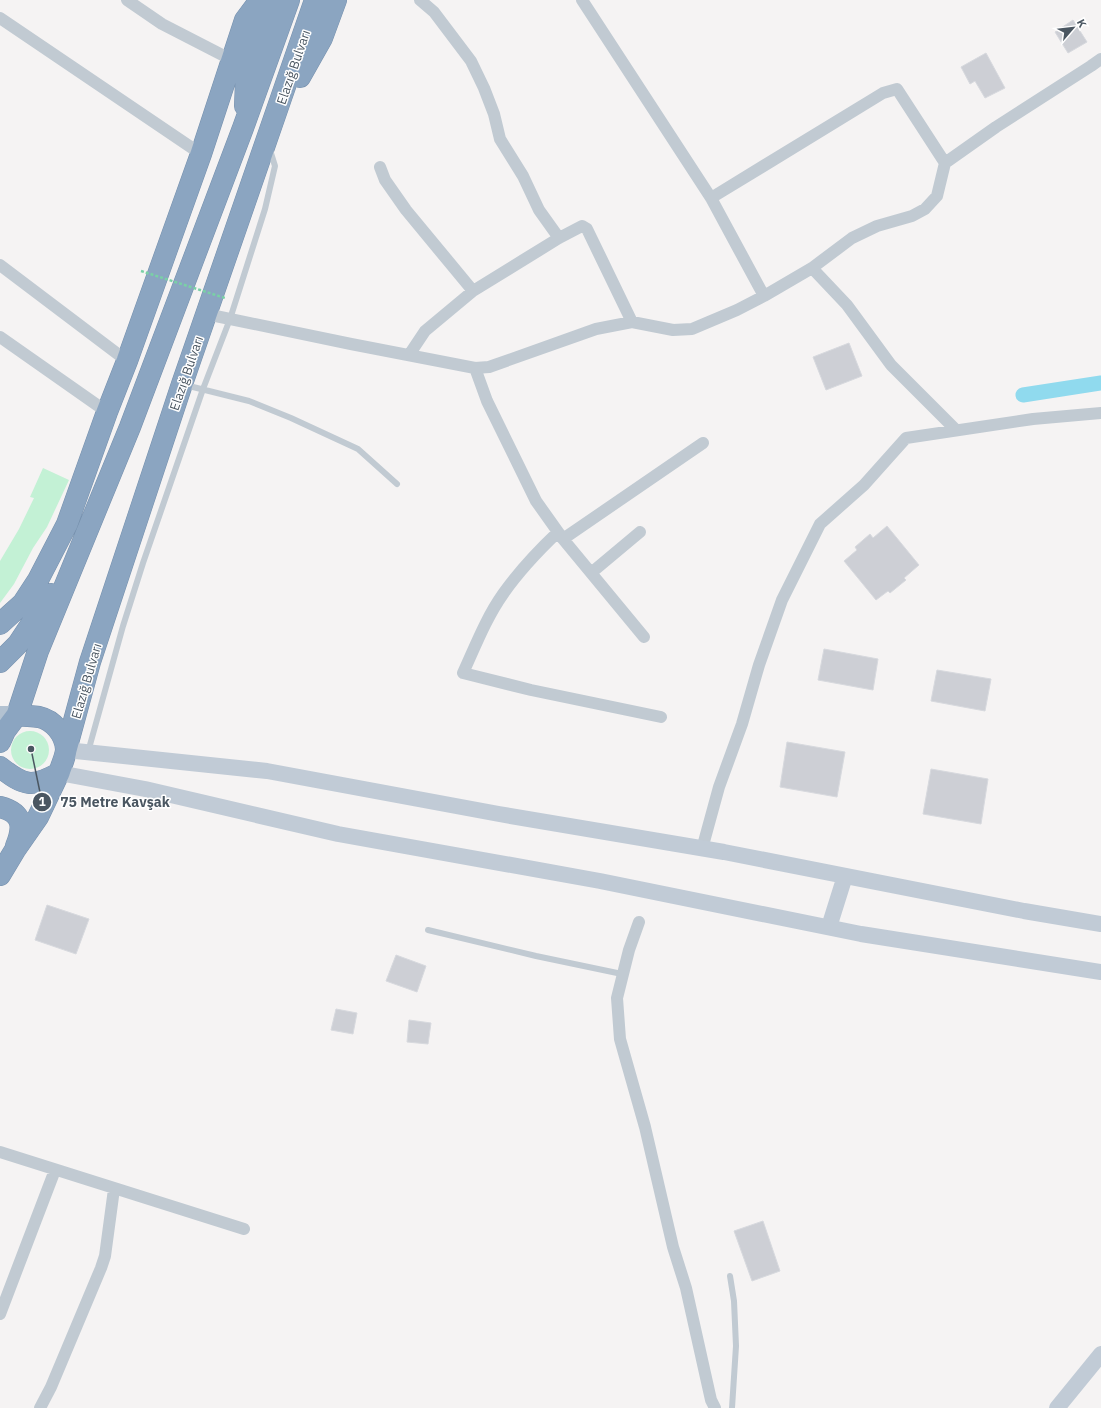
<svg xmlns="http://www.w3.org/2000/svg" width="1101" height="1408" font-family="'IBM Plex Sans',sans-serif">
<rect width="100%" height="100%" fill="#f5f3f3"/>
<!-- green -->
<path fill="#c3f1d5" d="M43 468 69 480 47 527 33 548 14 584 0 603V561L19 529 34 498 30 497Z
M11 750a19 19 0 1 1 38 0a19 19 0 1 1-38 0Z"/>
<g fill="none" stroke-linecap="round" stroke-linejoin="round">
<!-- canal -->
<path stroke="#90daee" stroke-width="15" d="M1023 395 1101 383"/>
</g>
<!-- building -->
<path fill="#cdcfd5" stroke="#d7d9de" d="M1073 20 1087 42 1068 53 1055 32Z
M986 53 1005 88 985 98 975 81 970 84 961 67Z
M849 343 862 376 826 390 813 357Z
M887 526 919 565 904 578 906 580 890 593 888 591 876 600 844 561 857 550 855 547 870 534 873 538Z
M824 649 878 659 873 690 818 680Z
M937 670 991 679 985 711 931 701Z
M787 742 845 752 837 797 780 787Z
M931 769 988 779 981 824 923 814Z
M47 905 89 919 76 954 35 940Z
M396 955 426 966 417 992 386 981Z
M336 1009 357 1013 353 1034 331 1030Z
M409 1020 431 1023 428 1044 407 1042Z
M763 1221 780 1271 752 1281 734 1231Z"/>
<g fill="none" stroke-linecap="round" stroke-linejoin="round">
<!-- highway casing -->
<g stroke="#7690ad" stroke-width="22">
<path id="highway" d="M300 77 322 38 336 0
M245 106 247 56 268 0
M0 624 23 603 38 580 67 524 107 412 127 361 201 154 245 20 260 0
M0 662 18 644 51 594
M0 742 5 731 17 715 38 651 130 427 243 128 289 0
M66 750 90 662 182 384 315 0
M0 767C24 786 32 788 59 773 61 766 66 756 66 749 65 734 53 720 39 717 32 716 24 716 17 715
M0 807C23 813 24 826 16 846
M0 875 15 850 38 817 59 773"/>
</g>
<!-- lane -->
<path stroke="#c1cad2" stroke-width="6" d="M185 385 249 401 291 418 358 449 397 484
M88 752 123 626 143 563 203 389 230 319 265 209 275 166 270 150
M428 930 536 956 622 974
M730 1276 734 1301 736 1346 732 1408"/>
<!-- street -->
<path stroke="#c1cad2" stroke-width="12" d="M127 0 162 24 232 60
M420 0 434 12 471 61 484 88 494 114 500 139 523 176 539 210 559 238
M582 0 711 198 764 296
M0 18 201 154
M380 167 385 180 406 210 473 291
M711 198 883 93 897 89 945 163
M0 265 127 361
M812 268 847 305 891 365 956 430
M206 314 351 344 475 368 489 367 596 329 632 322 673 330 692 329 737 310 764 296 812 268 852 238 877 226 912 216 925 209 937 196 945 163 996 127 1091 66 1101 59
M0 337 107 412
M409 355 425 331 473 291 559 238 582 226 587 229 632 322
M475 368 487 401 536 501 563 539 644 637
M558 532C538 551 519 571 503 594 486 618 475 647 463 673L531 690 661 717
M563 539 703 443
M591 573 640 532
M702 849 719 787 742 724 759 665 782 600 820 524 864 485 906 438 1033 419 1101 413
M639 922 629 950 617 998 620 1039 645 1127 673 1247 686 1288 711 1400 715 1408
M0 1152 244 1229
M0 1314 55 1170
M40 1408 51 1387 101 1268 105 1256 114 1189"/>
<!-- secondary -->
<path stroke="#c1cbd6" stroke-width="16" d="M66 750 267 771 499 814 724 852 1024 911 1101 924
M59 773 145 789 338 834 600 881 861 934 1101 972
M829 927 845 876
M1057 1408 1101 1354"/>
<!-- primary -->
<path stroke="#b3c2d1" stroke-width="18" d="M0 715H17"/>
<!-- highway -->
<use href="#highway" stroke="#8ba5c1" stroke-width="21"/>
<!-- path-bridge -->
<path stroke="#7ad0a6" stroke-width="2.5" stroke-dasharray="3 2" stroke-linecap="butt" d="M141 271 225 298"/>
</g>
<g text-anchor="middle" stroke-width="3" stroke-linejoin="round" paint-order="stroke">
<!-- street labels -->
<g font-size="13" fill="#4a5661" stroke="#fff">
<text transform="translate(293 67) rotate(-71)" y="5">Elazığ Bulvarı</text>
<text transform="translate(186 373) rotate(-71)" y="5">Elazığ Bulvarı</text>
<text transform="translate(86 681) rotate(-74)" y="5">Elazığ Bulvarı</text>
</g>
</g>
<!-- callouts -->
<path fill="none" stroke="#4a5661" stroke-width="1.5" d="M31 749L42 802"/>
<g fill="#4a5661" stroke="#fff" stroke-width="1.5">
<circle cx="31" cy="749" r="4"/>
<circle cx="42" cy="802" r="10"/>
</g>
<g font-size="12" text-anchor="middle" font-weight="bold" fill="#fff">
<text x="42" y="806">1</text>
</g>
<g font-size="14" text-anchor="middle" font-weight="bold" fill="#4a5661" stroke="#fff" stroke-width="3" stroke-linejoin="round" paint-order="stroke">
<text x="115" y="807">75 Metre Kavşak</text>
</g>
<!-- north arrow -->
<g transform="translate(1073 28) rotate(62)" stroke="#ffffff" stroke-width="3" paint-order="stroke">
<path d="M0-3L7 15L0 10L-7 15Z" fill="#4a5661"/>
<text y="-6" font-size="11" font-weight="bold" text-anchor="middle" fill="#4a5661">K</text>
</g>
</svg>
